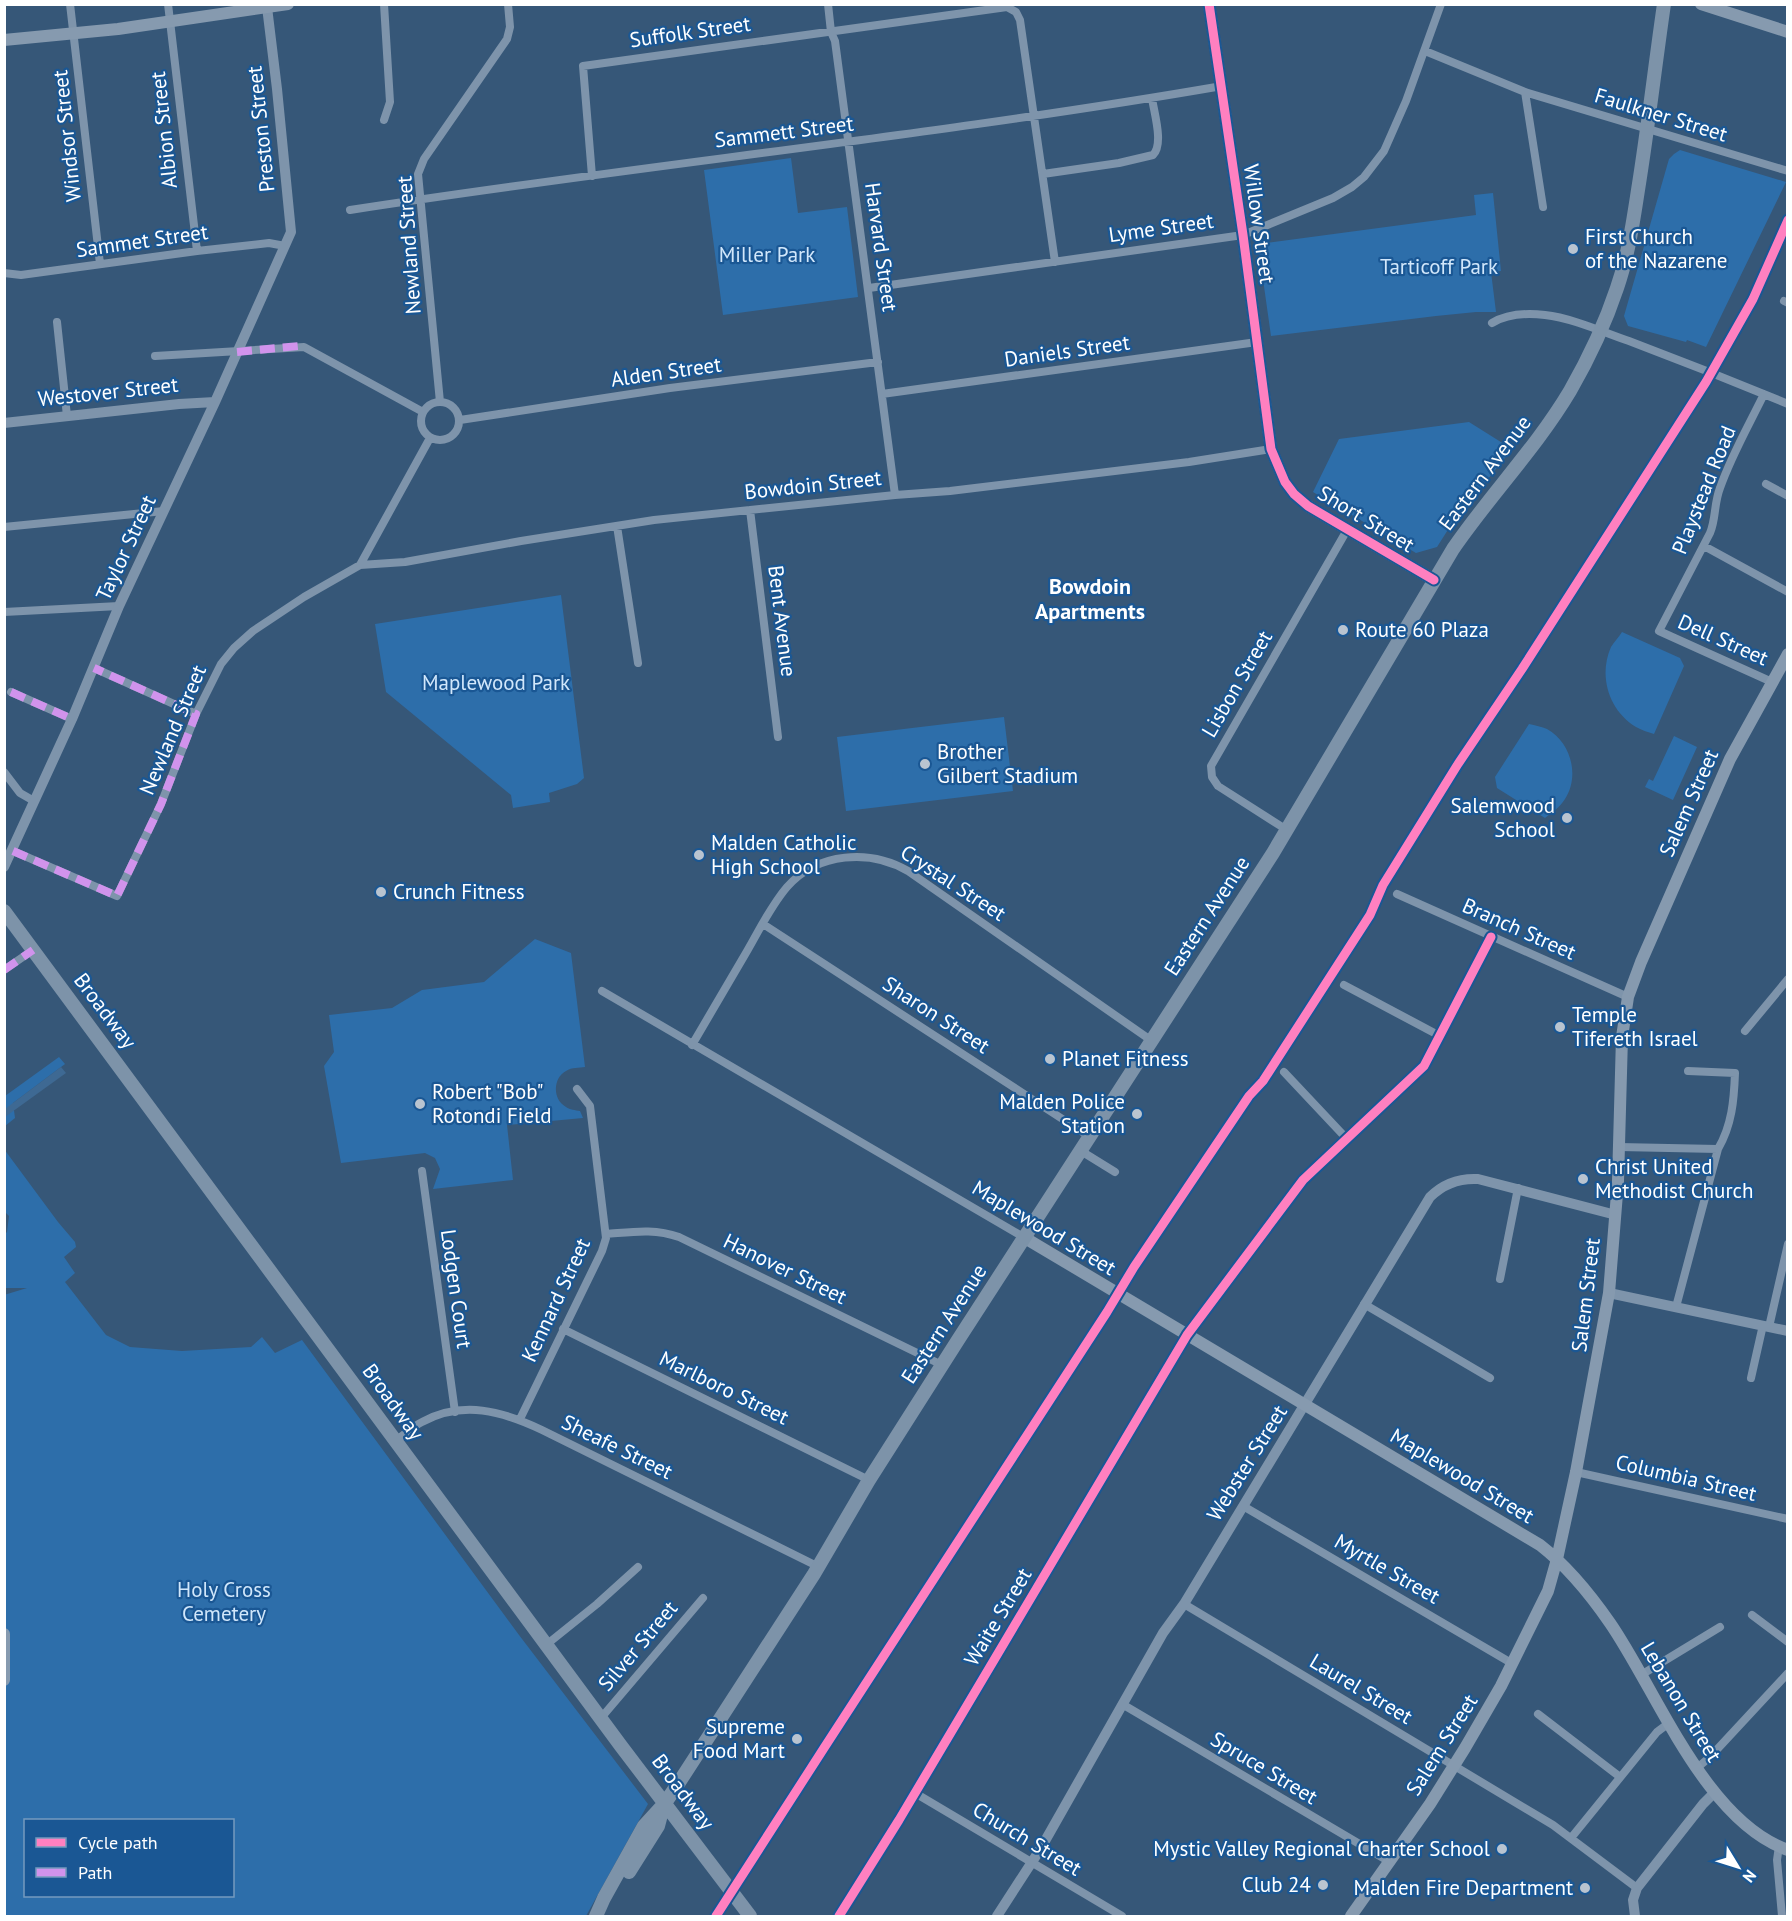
<svg xmlns="http://www.w3.org/2000/svg" width="1792" height="1921" font-family="'PT Sans',sans-serif">
<rect width="100%" height="100%" fill="#365778"/>
<!-- green -->
<path fill="#2d6eaa" fill-rule="evenodd" d="M1680 150 1786 182 1706 347 1687 340 1686 342 1628 326 1624 316 1669 159 1674 154Z
M791 158 798 213 847 207 858 297 723 315 704 170Z
M1493 193 1501 271 1491 272 1496 312H1476L1436 316 1271 336 1259 251 1266 243 1476 215 1474 195Z
M1469 422 1512 449 1451 525 1437 547 1416 553 1313 492 1339 439Z
M561 595 584 778 577 784 549 793 550 802 513 808 511 795 386 692 375 624Z
M1622 632 1680 658 1684 666 1654 734C1648 732 1641 730 1636 727 1609 711 1598 676 1611 647 1614 642 1619 637 1622 632Z
M1004 717 1013 791 846 811 837 737Z
M1529 724C1535 725 1542 727 1547 729 1571 742 1580 776 1565 799 1560 807 1553 812 1545 818L1497 788 1495 777Z
M1674 736 1697 747 1673 800 1645 787 1649 779 1653 781Z
M535 939 571 953 585 1067C579 1068 572 1067 566 1071 553 1078 552 1099 566 1107 570 1110 575 1110 580 1111L583 1118 507 1125 513 1180 433 1189 440 1169 435 1158 425 1153 341 1163 324 1066 334 1052 329 1015 392 1008 422 990 484 982Z
M59 1057 65 1064 13 1103 15 1118 5 1126V1096Z
M4 1149 58 1222 75 1242 76 1247 64 1257 75 1273 65 1282 106 1335 130 1347 182 1351 251 1347 262 1337 275 1353 302 1340 519 1635 648 1804 586 1916H5L4 1295 27 1288H5V1234L7 1232 9 1216 5 1212ZM26 1820H232V1896H26Z"/>
<!-- water -->
<path fill="#3e6993" d="M61 1067 66 1073 5 1117V1109Z"/>
<g fill="none" stroke-linecap="round" stroke-linejoin="round">
<!-- minor -->
<path stroke="#7e94ab" stroke-width="8" d="M70 4 100 264
M168 4 197 251
M384 4 390 102 384 120
M828 4 831 32 835 41 895 495
M1425 51 1525 92 1788 171
M1525 92 1543 207
M1043 174 1119 163 1153 155C1164 144 1154 113 1152 98
M592 176 583 66 1007 7 1016 12 1020 20 1055 262
M350 210C640 165 933 136 1222 86
M4 273 21 275 197 251 269 243 285 246
M869 288 1243 235 1333 198 1352 187 1364 177 1384 151 1406 101 1441 4
M1784 301 1788 303
M57 322 67 416
M1492 323C1507 314 1528 313 1545 315 1572 318 1603 332 1629 341 1682 361 1735 382 1788 404
M155 356 304 347 423 412
M882 394 1257 342
M1764 394C1749 425 1731 456 1720 488 1714 503 1716 519 1710 533L1659 631 1772 682
M421 421a19 19 0 1 1 38 0a19 19 0 1 1-38 0Z
M440 402 418 174 424 159 507 39 510 27 508 4
M460 420 670 388 878 362
M1766 484 1788 496
M750 510 778 737
M617 526 638 663
M4 527 164 511
M1704 546 1788 592
M360 565 405 562 521 541 654 520 895 495 950 491 1189 462 1271 449
M4 612 119 606
M94 668 196 714
M11 692 72 719
M4 772 20 793 34 801
M1287 830 1218 786 1212 777 1211 766 1347 530
M13 851 117 896 161 804 196 714 221 664 234 648 253 631 304 597 360 565 430 438
M1397 894 1628 997
M763 924 1090 1137
M4 970 33 950
M1344 985 1440 1036
M602 991 1025 1238
M1745 1031 1788 979
M692 1045C709 1016 726 987 743 958 757 935 769 908 787 887 818 852 870 849 908 871L1152 1041
M1284 1072 1347 1139
M1619 1147 1718 1149C1732 1125 1734 1100 1735 1073L1688 1071
M1081 1151 1115 1172
M422 1171 455 1412
M606 1234C632 1232 654 1228 679 1237L942 1365
M1500 1279 1518 1188
M1364 1304 1490 1378
M1676 1307 1718 1149
M1769 1327 1788 1244
M563 1329 869 1480
M1751 1378 1763 1325
M520 1419 602 1251 606 1238 590 1106 577 1089
M395 1441C404 1435 412 1427 422 1422 463 1400 502 1411 542 1430L819 1567
M1576 1472 1788 1519
M1243 1506 1513 1664
M1184 1604 1553 1825 1637 1888
M1752 1615 1788 1642
M546 1645 597 1604 638 1567
M1641 1675 1720 1627
M1122 1704 1390 1862
M1538 1714 1620 1777
M601 1718 703 1598
M1697 1768 1710 1757 1788 1673
M915 1793 1122 1916
M1571 1838 1657 1732 1669 1723
M1779 1846 1777 1860 1782 1916
M839 1916 899 1820 1187 1335 1303 1180 1424 1066 1491 937"/>
<!-- tertiary -->
<path stroke="#7e94ab" stroke-width="10" d="M4 423 179 404 215 402
M4 867 72 719 119 606 215 402 291 232 277 89 267 7
M1609 1293 1788 1331
M997 1916 1041 1848 1163 1633 1184 1604 1430 1197C1443 1184 1459 1178 1478 1179L1616 1215
M1635 1916 1633 1900 1637 1888 1703 1804 1715 1792"/>
<!-- secondary -->
<path stroke="#869aaf" stroke-width="12" d="M1209 4 1243 235 1271 449 1285 482 1294 494 1308 506 1434 580
M1701 4 1788 32
M4 40 118 29 288 4
M1025 1238 1540 1545C1567 1566 1590 1594 1610 1623 1657 1691 1705 1821 1788 1850
M4 1634V1680
M1351 1916 1430 1804 1465 1748 1501 1686 1548 1591 1557 1559 1576 1472 1609 1293 1618 1181 1622 1037 1628 997 1641 962 1730 759 1788 654"/>
<!-- primary -->
<path stroke="#7d93a9" stroke-width="14" d="M4 911 621 1746 750 1916
M629 1872 658 1826 663 1807
M596 1916 604 1898 644 1826 665 1803 678 1784 814 1574 869 1480 958 1340 1273 853 1453 549C1490 495 1536 448 1570 391 1589 358 1605 324 1617 288 1628 256 1633 223 1638 190 1648 128 1655 66 1664 4"/>
<!-- quiet -->
<path stroke="#d193ec" stroke-width="8" stroke-dasharray="15 8" stroke-linecap="butt" d="M237 352 299 346
M11 692 72 719
M13 851 117 896 161 804 196 714 94 668
M4 970 33 950"/>
<!-- cycleway casing -->
<g stroke="#1a5794" stroke-width="13">
<path id="cycleway" d="M1209 4 1243 235 1271 449 1285 482 1294 494 1308 506 1434 580
M716 1916 824 1748 1107 1312 1134 1267 1249 1096 1263 1081 1370 915 1383 885 1458 764 1522 669 1706 382 1753 299 1788 220
M839 1916 899 1820 1187 1335 1303 1180 1424 1066 1491 937"/>
</g>
<!-- cycleway -->
<use href="#cycleway" stroke="#ff80c0" stroke-width="9"/>
</g>
<!-- markers -->
<g fill="#b9c4d0" stroke="#1a5794" stroke-width="2">
<circle cx="1573" cy="249" r="6"/>
<circle cx="1343" cy="630" r="6"/>
<circle cx="925" cy="764" r="6"/>
<circle cx="1567" cy="818" r="6"/>
<circle cx="699" cy="855" r="6"/>
<circle cx="381" cy="892" r="6"/>
<circle cx="1560" cy="1027" r="6"/>
<circle cx="1050" cy="1059" r="6"/>
<circle cx="420" cy="1104" r="6"/>
<circle cx="1137" cy="1114" r="6"/>
<circle cx="1583" cy="1179" r="6"/>
<circle cx="797" cy="1739" r="6"/>
<circle cx="1502" cy="1849" r="6"/>
<circle cx="1323" cy="1885" r="6"/>
<circle cx="1585" cy="1888" r="6"/>
</g>
<g text-anchor="middle" stroke-width="4.5" stroke-linejoin="round" paint-order="stroke">
<!-- street labels -->
<g font-size="21" fill="#fff" stroke="#1a5794">
<text transform="translate(690 32) rotate(-8)" y="7">Suffolk Street</text>
<text transform="translate(1661 115) rotate(17)" y="7">Faulkner Street</text>
<text transform="translate(261 129) rotate(-96)" y="7">Preston Street</text>
<text transform="translate(164 130) rotate(-96)" y="7">Albion Street</text>
<text transform="translate(784 132) rotate(-7)" y="7">Sammett Street</text>
<text transform="translate(67 136) rotate(-96)" y="7">Windsor Street</text>
<text transform="translate(1259 224) rotate(82)" y="7">Willow Street</text>
<text transform="translate(1161 228) rotate(-8)" y="7">Lyme Street</text>
<text transform="translate(142 241) rotate(-8)" y="7">Sammet Street</text>
<text transform="translate(409 245) rotate(-94)" y="7">Newland Street</text>
<text transform="translate(881 247) rotate(82)" y="7">Harvard Street</text>
<text transform="translate(1067 351) rotate(-8)" y="7">Daniels Street</text>
<text transform="translate(666 372) rotate(-8)" y="7">Alden Street</text>
<text transform="translate(108 392) rotate(-6)" y="7">Westover Street</text>
<text transform="translate(1485 473) rotate(-53)" y="7">Eastern Avenue</text>
<text transform="translate(813 485) rotate(-6)" y="7">Bowdoin Street</text>
<text transform="translate(1704 490) rotate(-68)" y="7">Playstead Road</text>
<text transform="translate(1366 519) rotate(31)" y="7">Short Street</text>
<text transform="translate(126 548) rotate(-65)" y="7">Taylor Street</text>
<text transform="translate(782 621) rotate(83)" y="7">Bent Avenue</text>
<text transform="translate(1723 640) rotate(24)" y="7">Dell Street</text>
<text transform="translate(1237 684) rotate(-60)" y="7">Lisbon Street</text>
<text transform="translate(173 730) rotate(-67)" y="7">Newland Street</text>
<text transform="translate(1689 803) rotate(-66)" y="7">Salem Street</text>
<text transform="translate(953 883) rotate(33)" y="7">Crystal Street</text>
<text transform="translate(1207 916) rotate(-57)" y="7">Eastern Avenue</text>
<text transform="translate(1519 929) rotate(24)" y="7">Branch Street</text>
<text transform="translate(105 1011) rotate(53)" y="7">Broadway</text>
<text transform="translate(936 1015) rotate(33)" y="7">Sharon Street</text>
<text transform="translate(1044 1228) rotate(31)" y="7">Maplewood Street</text>
<text transform="translate(785 1269) rotate(26)" y="7">Hanover Street</text>
<text transform="translate(456 1289) rotate(82)" y="7">Lodgen Court</text>
<text transform="translate(1586 1295) rotate(-83)" y="7">Salem Street</text>
<text transform="translate(556 1300) rotate(-65)" y="7">Kennard Street</text>
<text transform="translate(944 1324) rotate(-57)" y="7">Eastern Avenue</text>
<text transform="translate(724 1388) rotate(26)" y="7">Marlboro Street</text>
<text transform="translate(393 1402) rotate(54)" y="7">Broadway</text>
<text transform="translate(617 1447) rotate(26)" y="7">Sheafe Street</text>
<text transform="translate(1247 1463) rotate(-58)" y="7">Webster Street</text>
<text transform="translate(1462 1476) rotate(31)" y="7">Maplewood Street</text>
<text transform="translate(1686 1478) rotate(13)" y="7">Columbia Street</text>
<text transform="translate(1387 1569) rotate(30)" y="7">Myrtle Street</text>
<text transform="translate(998 1617) rotate(-59)" y="7">Waite Street</text>
<text transform="translate(638 1646) rotate(-50)" y="7">Silver Street</text>
<text transform="translate(1361 1689) rotate(31)" y="7">Laurel Street</text>
<text transform="translate(1681 1702) rotate(59)" y="7">Lebanon Street</text>
<text transform="translate(1442 1745) rotate(-58)" y="7">Salem Street</text>
<text transform="translate(1264 1768) rotate(31)" y="7">Spruce Street</text>
<text transform="translate(683 1792) rotate(53)" y="7">Broadway</text>
<text transform="translate(1027 1839) rotate(31)" y="7">Church Street</text>
</g>
<!-- poi labels -->
<g font-size="21" fill="#fff" stroke="#1a5794" text-anchor="start">
<text x="1585" y="244">First Church<tspan x="1585" dy="24">of the Nazarene</tspan></text>
<text x="1355" y="637">Route 60 Plaza</text>
<text x="937" y="759">Brother<tspan x="937" dy="24">Gilbert Stadium</tspan></text>
<text x="1555" y="813" text-anchor="end">Salemwood<tspan x="1555" dy="24">School</tspan></text>
<text x="711" y="850">Malden Catholic<tspan x="711" dy="24">High School</tspan></text>
<text x="393" y="899">Crunch Fitness</text>
<text x="1572" y="1022">Temple<tspan x="1572" dy="24">Tifereth Israel</tspan></text>
<text x="1062" y="1066">Planet Fitness</text>
<text x="432" y="1099">Robert "Bob"<tspan x="432" dy="24">Rotondi Field</tspan></text>
<text x="1125" y="1109" text-anchor="end">Malden Police<tspan x="1125" dy="24">Station</tspan></text>
<text x="1595" y="1174">Christ United<tspan x="1595" dy="24">Methodist Church</tspan></text>
<text x="785" y="1734" text-anchor="end">Supreme<tspan x="785" dy="24">Food Mart</tspan></text>
<text x="1490" y="1856" text-anchor="end">Mystic Valley Regional Charter School</text>
<text x="1311" y="1892" text-anchor="end">Club 24</text>
<text x="1573" y="1895" text-anchor="end">Malden Fire Department</text>
</g>
<!-- park labels -->
<g font-size="21" fill="#d1e7fb" stroke="#1a5794">
<text x="767" y="262">Miller Park</text>
<text x="1439" y="274">Tarticoff Park</text>
<text x="496" y="690">Maplewood Park</text>
<text x="224" y="1597">Holy Cross<tspan x="224" dy="24">Cemetery</tspan></text>
</g>
<!-- neighbourhood labels -->
<g font-size="22" font-weight="bold" fill="#fff" stroke="#1a5794">
<text x="1090" y="594">Bowdoin<tspan x="1090" dy="25">Apartments</tspan></text>
</g>
</g>
<!-- border -->
<rect width="1792" height="1921" fill="none" stroke="#ffffff" stroke-width="12"/>
<!-- legend -->
<rect x="24" y="1819" width="210" height="78" fill="#1a5794" stroke="#769abf" stroke-width="1.5"/>
<rect x="36" y="1838" width="30" height="9" fill="#ff80c0" stroke="#769abf" stroke-width="1.5"/>
<text x="78" y="1849" font-size="18" fill="#ffffff">Cycle path</text>
<rect x="36" y="1868" width="30" height="9" fill="#d193ec" stroke="#769abf" stroke-width="1.5"/>
<text x="78" y="1879" font-size="18" fill="#ffffff">Path</text>
<!-- north arrow -->
<g transform="translate(1738 1867) rotate(128)" stroke="#1a5794" stroke-width="4.5" paint-order="stroke">
<path d="M0-4.5L10 22L0 15L-10 22Z" fill="#ffffff"/>
<text y="-9" font-size="16" font-weight="bold" text-anchor="middle" fill="#ffffff">N</text>
</g>
</svg>
